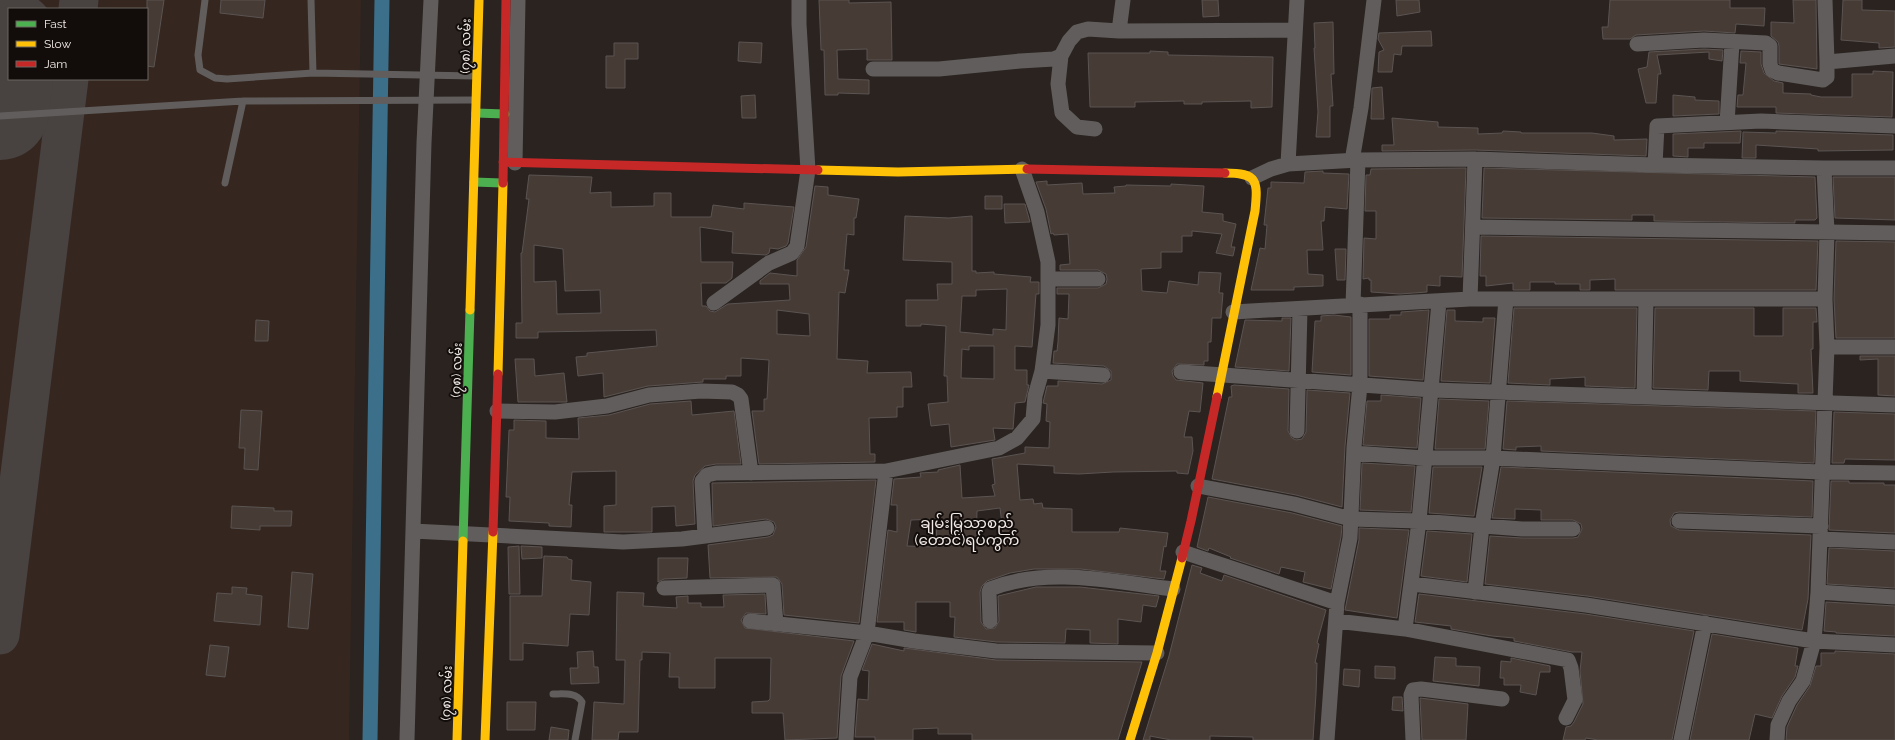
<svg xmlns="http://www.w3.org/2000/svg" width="1895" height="740" font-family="Raleway,'Noto Sans Myanmar',sans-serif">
<rect width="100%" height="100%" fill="#2a2320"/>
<!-- built -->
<path fill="#35261f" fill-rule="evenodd" d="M0 0H361L349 740H0ZM9 9H147V79H9Z"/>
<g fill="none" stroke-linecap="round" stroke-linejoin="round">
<!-- canal -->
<path stroke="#3b6f8a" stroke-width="15" d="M370 740 382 0"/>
<!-- taxiway -->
<path stroke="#484240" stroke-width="39" d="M78 9 79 0
M0 635 69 79"/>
<!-- runway -->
<path stroke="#484240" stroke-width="98" d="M0 111 9 39"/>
</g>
<!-- building -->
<path fill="#473b35" stroke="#5a5452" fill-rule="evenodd" d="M147 0H164L154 67 147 66Z
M221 0H265L263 18 220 13Z
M819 0H849V3L891 2 892 60H867V49L837 50 838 79 869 80V94L838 93V95H825L824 50H821Z
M1202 0H1218L1219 16 1203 17Z
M1396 0H1419L1420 12 1397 16Z
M1610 0H1730V8H1765L1764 26 1736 24 1735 33 1704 31 1636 35 1630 39H1603L1602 27H1608Z
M1793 0H1816L1817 69 1779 64V46L1778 42 1771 36V22L1794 23Z
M1843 0H1862V10L1895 11V47L1879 48V43L1841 40Z
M1333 22 1334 74H1331L1333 106H1330V137H1316L1318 112 1314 48H1315L1314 23Z
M1431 31 1432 46H1402L1401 55 1394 54 1392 72H1378L1379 52 1384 50 1378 39 1379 33Z
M739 42 762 43 761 63 738 61Z
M614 43H638V59H625V88H606V56H614Z
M1704 49 1723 50 1722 61 1709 59V52L1657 55 1661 74H1658L1656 103H1646L1638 69 1647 67 1649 52Z
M1150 51 1168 52V55L1273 57 1272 107 1251 108V101L1202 102V104H1184V101L1135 102V107H1090L1088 53H1150Z
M1741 51 1761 52V64L1764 73 1774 81 1783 83V93L1811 94V95L1821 97H1852V74H1873V71L1893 72 1892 117 1776 113V107H1737L1738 95H1743L1746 63H1740Z
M1382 87 1384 119H1371L1372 88Z
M755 95 756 118H742L741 96Z
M1673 95 1695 97V100L1719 101V114L1673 116Z
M1392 118 1438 122V127L1478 128V134L1502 133 1503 131 1521 132V133H1592L1614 136V140L1647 139 1646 156 1475 150 1382 151V145H1394Z
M1741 131 1740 143H1704V148H1688V157L1673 156V134Z
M1776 131 1893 135V150L1818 151V149L1756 145V158H1742L1743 132 1776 133Z
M1466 168 1462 277 1440 276V286L1427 285V292L1400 294 1371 292V280H1369V278L1363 279 1364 238 1376 239V211H1365L1366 175H1370L1371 169Z
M1484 168 1815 177 1817 218 1815 220H1795V223L1654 221V215H1632V220L1482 218Z
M1323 171V173L1349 174 1347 209 1325 207 1324 221H1321L1323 250H1307L1308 274 1323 275V286L1294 287V290H1251L1260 248 1265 249 1267 225H1264L1268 188H1271V182L1304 183 1305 172Z
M529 175 592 177 590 193 611 192V207L654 206V193H671V217H711L713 205 744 209V203L794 207 788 243 786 246 778 249 770 248 769 253 766 255 732 253 733 232 700 227 701 262H733L732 278 726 283H701L702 306H706L710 311 715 312 728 304 790 300 789 284H760V281L770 273 797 276V260L806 247 815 186 828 187V195L859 199 856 218H854V235L847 234 844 270H849L845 293 839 292 837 359 868 361 867 373 911 372 912 387H903V407H897V417L869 418 870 454H875V462L759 464 752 411H764V399H767L769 360 741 358V376H726V379H703V382L648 386 604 397 603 373 578 376 576 357 587 356V353L657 346 656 330 538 332V338H516V323H522L521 253H522L529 199H526ZM534 245 563 249 565 291 600 290 601 313 557 314 556 281 534 282ZM777 310 809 314 810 336 777 334Z
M1833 177H1895V220L1835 218Z
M1047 181V185L1082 183 1083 194 1115 193 1114 187 1126 186V185L1171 186V184L1204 186 1202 212 1223 214V221L1236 224 1231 247H1235L1233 256 1216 253 1222 234 1192 231V236H1182V252H1161V268L1141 269 1142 291 1167 293 1169 281 1198 285 1199 272 1221 273 1219 293H1223L1221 317V318H1212L1211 342H1208V361H1204V365L1177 364 1172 371 1173 376 1176 380 1203 383 1200 412 1189 411 1184 437H1192L1193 451 1188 474 1177 473V471L1113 472 1079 474 1054 473V466L1017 464 1020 500 1033 499 1034 504 1042 503 1043 508 1072 509V532H1119L1120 528 1168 533 1166 547 1164 546 1160 571H1166L1164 579 1081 569H1034L1010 573 987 581 982 586 980 592 981 622 986 629 995 628 999 621 998 596 1036 587H1080L1159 596 1156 607 1143 605 1141 622 1118 619V644L1090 643V630L1066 629 1065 643 997 642 954 637 955 617H950V602H916V632L904 630V622H877L888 530 897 532V505H891L894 479 921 477 920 473 938 472V470L960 465 962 498 995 496 992 485 995 484 992 459 1025 453V447L1049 448 1050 422 1046 421 1047 404 1043 403 1047 386H1058V381L1102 384 1111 380V371L1104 366 1053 363 1054 351H1057L1058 342 1059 318 1068 319 1069 294H1057V288H1098L1106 284 1107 279 1106 274 1098 270H1060V265L1070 264 1068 234 1054 235 1053 233 1051 234 1046 209 1036 182ZM1000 508 1004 541 976 544 977 511ZM937 519 936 547 907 546 911 520Z
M985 196H1002V209H985Z
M1004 204H1025L1030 222 1005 223Z
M905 216 949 218 972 216V271H976V273L994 272V274L1031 277 1030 282H1039V294H1036L1032 347 1015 346V370H1027V385H1029L1025 402 1015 403 1013 429 993 428 995 440 951 447 949 424 931 426 928 404 948 402 947 376H944L946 326 921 324V326H906V300H938L937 284H952V262L903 260ZM1007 289 1006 330 993 329V335L960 332 962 296H976V290ZM969 346H994V379L961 378 962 349 969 350Z
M1481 236 1818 241 1816 290H1615V279L1590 280V290H1580V284H1555V282H1530V290H1513V283L1486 286V276H1480Z
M1836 241 1895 242V338H1836L1834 299Z
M1335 249H1346L1345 280H1337Z
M1514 308H1637L1635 388 1585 386V377L1550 379V385L1508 383Z
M1655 308H1754V336H1783V308H1816L1817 322H1813V349H1811L1813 393H1798V384L1740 381V371H1709L1708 390 1653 388Z
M1429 310 1423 380 1369 376V319H1390V315H1401V312Z
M1447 310H1455V321L1483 322V318H1495L1490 383 1441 381Z
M1334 315 1351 317V375L1312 372 1315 321H1321V316Z
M1282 318H1291L1289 371 1235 367 1245 320 1282 321Z
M256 320 269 321 268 341H255Z
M1860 356H1895V396L1878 395V359L1860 360Z
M515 359H534L535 376 564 373 567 402H518Z
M1234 385 1289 389 1288 431 1292 438 1296 440 1302 439 1306 432 1307 390 1350 393 1345 446 1342 507 1296 495 1212 479 1229 397H1232L1231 386Z
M1381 395 1421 398 1417 448 1363 445 1367 401H1381Z
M1439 399 1489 401 1485 449H1435Z
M691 401 692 415 734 411 741 464H716L705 466 695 475 693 481 695 524 676 526 675 506 652 507V532H604V506L616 505V471L572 472 569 505H572L571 527 549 526V523L509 521 510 497H506L509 430H514V420L546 421V438L579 439 578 418 609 415 650 404Z
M1507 401 1816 411 1814 463 1541 451V446L1516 447V450L1503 449Z
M241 410 262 411 258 470 244 469 245 448H239Z
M1834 412 1895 414V460L1845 459 1844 463H1832Z
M1362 463 1415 466 1411 512 1360 510Z
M1433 467H1482L1474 516 1429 513Z
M1501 467 1813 481 1812 517 1679 512 1674 513 1670 520 1671 526 1679 530 1811 535 1808 599 1802 630 1587 596 1485 584 1490 536 1522 538H1573L1578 537 1582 529 1581 524 1573 520H1541V510L1515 509V519L1492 518Z
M876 480 859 623 784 615 782 584 777 577 710 578 708 545 768 537 773 535 776 527 774 522 766 519 713 526 712 483Z
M1831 481H1849V483H1884V485H1895V533L1829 530Z
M1208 497 1292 513 1342 526 1341 537 1331 589 1303 582 1305 572 1281 567 1279 574 1230 558 1231 557 1209 548 1208 551 1197 547Z
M232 506 274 508V511H292L291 526H260V530L231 528Z
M1359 528 1409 530 1397 618 1345 610 1359 540Z
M1427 531 1472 534 1467 582 1421 576Z
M519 546 520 594H509L508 547Z
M521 546 542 547V558L522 559Z
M1829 548 1895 551V588L1827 584Z
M544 556 567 557 568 559 572 560 571 580 591 582 589 615 570 614 568 646 523 643V660H510V596H542Z
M658 558H688L687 578 664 579 658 582Z
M1192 565 1202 568 1200 573 1222 581 1224 575 1326 610 1317 643 1319 644 1315 663H1317L1316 694 1313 740H1253V737L1210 736V740H1171L1150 736V740H1143L1169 656Z
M292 572 313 574 308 629 288 627Z
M232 587 247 588 246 594 262 596 260 625 214 621 217 593 232 594Z
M617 592 644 593 643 606 677 608 676 597 688 596V603H701V607H724L723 595 765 594 766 614 746 613 741 620 745 628 854 641 841 676 837 738 785 740 783 713H752V702L768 701 770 699 771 658H715V688H679V677H669L670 653 642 652V660H640L638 732H619L618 740H592L594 702 624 704 625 660H616Z
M1419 594 1585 614 1694 631 1672 740H1598L1586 738 1585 740H1563L1566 727 1571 726 1574 722 1583 704 1580 671 1582 652H1572L1514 641V638L1492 636 1451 629V626L1415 622Z
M1826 602 1895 606V636L1836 633V632L1824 631Z
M1712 634 1798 648 1795 666H1798L1795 677 1782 696 1772 718 1755 714 1749 740H1690Z
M872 644 904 651V648L996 660 1142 662 1118 740H972V734H938V728L913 729V740H875V737H855L858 699 868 700 869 671 862 670Z
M210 645 229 647 225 677 206 675Z
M593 651 594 667H598L599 683 571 684 570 668H578L577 652Z
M1835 651 1895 654V740H1786L1787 727 1797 705 1810 686 1816 666H1821V653H1835Z
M1435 657 1456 658V666L1480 667 1479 686 1433 681Z
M1511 658 1550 666V672H1540L1536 695 1520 692 1521 685H1504V678H1500L1501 661 1511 662Z
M1375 666 1395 667V679L1375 678Z
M1344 669 1360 670 1359 687 1343 685Z
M1393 697H1402L1403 711 1392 710Z
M1420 698 1468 704 1466 740H1422Z
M507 702H536L535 730H507Z
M551 727 569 730 568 740H549Z"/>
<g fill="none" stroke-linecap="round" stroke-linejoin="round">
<!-- lane -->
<path stroke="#605d5c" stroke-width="7" d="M205 0 198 55 200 70 215 78 227 79 313 73 475 76
M311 0 313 73
M0 116 243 101 473 100
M225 183 243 101
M553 694C564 694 576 692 582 702L575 740"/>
<!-- street -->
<path stroke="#605d5c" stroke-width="15" d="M1825 0 1827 62
M1119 31 1123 0
M1637 44 1704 40 1766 43 1770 46V64L1772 70 1778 73 1823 80 1827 77V62L1895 56
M1061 56 1058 84 1062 113 1077 127 1095 129
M873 69H939L1020 61 1054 59 1061 56 1069 41 1077 32 1088 29 1119 31 1295 30
M1727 123 1732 43
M1352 161 1361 108 1374 0
M515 163 518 0
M1288 164 1297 0
M1655 165 1657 126 1761 121 1895 126
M1252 178 1271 169 1288 164 1358 160 1475 159 1655 165 1824 168H1895
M1473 227 1895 233
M1048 279H1098
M1470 299 1475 159
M714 303 769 263 792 253 797 246 808 170 799 24V0
M1353 305 1358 160
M1233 312 1470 299H1825
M1827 347H1895
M1042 371 1103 375
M1181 372 1432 390 1895 405
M1644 397 1646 299
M497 411 555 412 607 406 649 395 701 391 732 392 738 395 741 399 751 473
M1297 431 1300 309
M1354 453 1424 458H1493L1821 472 1895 473
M1198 486 1294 504 1351 519 1419 521 1522 529H1573
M1679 521 1821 526
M413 531 623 542 682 539 767 528
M705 536 702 481 707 475 716 473 886 471 999 448 1017 438 1033 419 1035 396 1042 371 1048 325V262L1037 212 1022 169
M1821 539 1895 542
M1183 552 1337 603
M1412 584 1586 605 1814 641 1895 645
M664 588 773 585 776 624
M1475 592 1482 526 1493 458 1506 299
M1818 592 1895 597
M750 621 867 633 914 641 996 651 1157 653
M990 621 989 592 990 589C1048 566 1113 582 1173 589
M1336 621 1405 629 1568 660 1571 668 1575 700 1566 718
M1405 629 1419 521 1439 302
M407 740 424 143 431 0
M846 740 850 677 867 633 886 471
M1327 740 1337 603 1350 538 1354 447 1360 385V304
M1413 740 1411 695 1413 690 1421 689 1502 699
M1681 740 1705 623
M1777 740 1778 725 1789 701 1803 681 1814 641 1818 592 1827 347 1825 299 1827 232 1824 168"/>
<!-- fast -->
<path stroke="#4caf50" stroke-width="9" d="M476 113 505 114
M474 182 502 183
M463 541 470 310"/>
<!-- slow -->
<path stroke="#ffc107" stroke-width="9" d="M818 170 898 172 1027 169
M470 310 479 0
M498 374 503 183
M1217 397 1255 211C1258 181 1258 173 1225 173
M457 740 463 541
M485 740 493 532
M1130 740 1157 653 1182 558"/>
<!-- jam -->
<path stroke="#c62828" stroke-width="9" d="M503 162 818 170
M1027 169 1225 173
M503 183 506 0
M493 532 498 374
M1182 558 1191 521 1217 397"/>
</g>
<g text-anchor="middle" stroke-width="4" stroke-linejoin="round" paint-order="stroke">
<!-- street labels -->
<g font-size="13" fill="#f3ebe8" stroke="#120d0b">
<text transform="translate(465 46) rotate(-89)" y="5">(၇၈) လမ်း</text>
<text transform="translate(456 370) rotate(-88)" y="5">(၇၈) လမ်း</text>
<text transform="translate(446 693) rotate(-88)" y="5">(၇၈) လမ်း</text>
</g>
<!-- quarter labels -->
<g font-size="15" fill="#f3ebe8" stroke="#120d0b">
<text x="967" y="528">ချမ်းမြသာစည်<tspan x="967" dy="17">(တောင်)ရပ်ကွက်</tspan></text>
</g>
</g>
<!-- legend -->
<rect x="8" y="8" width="140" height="72" fill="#120d0b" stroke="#6c6663"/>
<rect x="16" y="21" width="20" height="6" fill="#4caf50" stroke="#6c6663"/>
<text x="44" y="28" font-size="12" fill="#f3ebe8">Fast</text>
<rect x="16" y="41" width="20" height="6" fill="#ffc107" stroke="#6c6663"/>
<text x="44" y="48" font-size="12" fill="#f3ebe8">Slow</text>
<rect x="16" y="61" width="20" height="6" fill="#c62828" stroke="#6c6663"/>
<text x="44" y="68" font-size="12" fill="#f3ebe8">Jam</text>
</svg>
